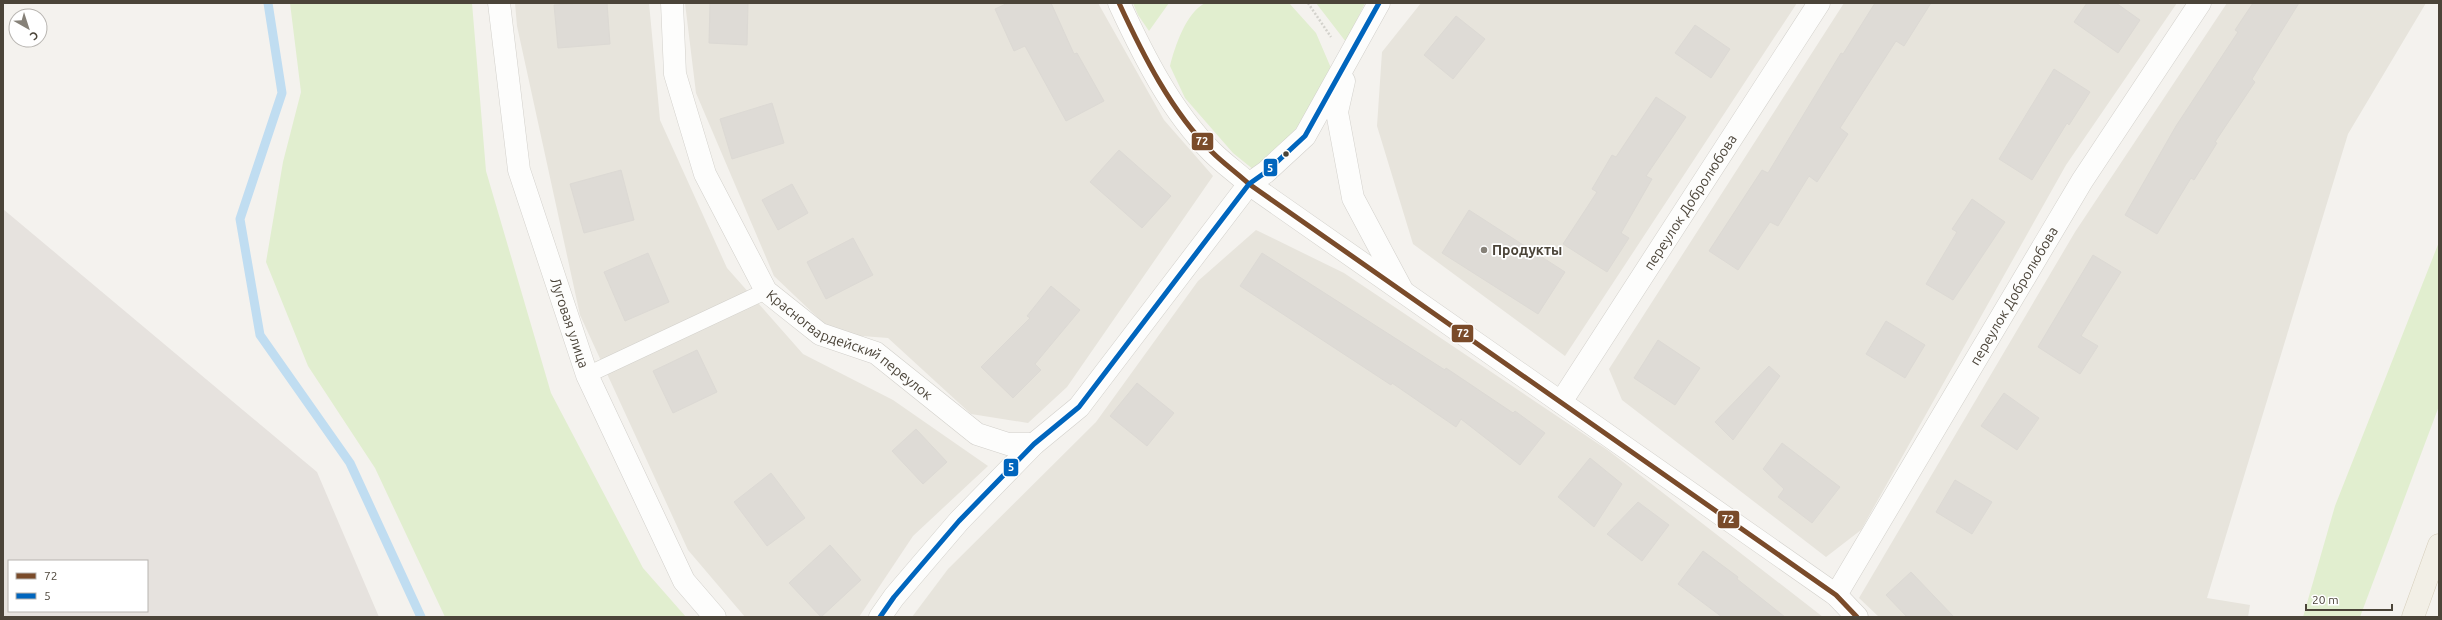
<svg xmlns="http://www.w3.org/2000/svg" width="2442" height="620" font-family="Ubuntu,sans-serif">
<rect width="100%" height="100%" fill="#f4f2ee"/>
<!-- residential -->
<path fill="#e7e4dc" d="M515 3H649L660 120 727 268 803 354 893 400 988 466 913 536 859 617H745L688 550 580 315 517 26Z
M685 3H1098L1164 120 1213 176 1067 387 1028 423 971 414 888 338 835 334 774 276 696 93Z
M1421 3H1797L1565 356 1413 244 1377 126 1382 52Z
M1844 3H2177L2066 165 1861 530 1826 557 1622 400 1609 369Z
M2227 3H2426L2348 134 2207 598 2250 605 2248 617H1879L1859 598 2075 232Z
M1256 230 1344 273 1609 451 1823 617H912L948 569 1096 422 1198 281Z"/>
<!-- industrial -->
<path fill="#e6e2de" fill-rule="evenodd" d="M3 209 317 472 379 617H3ZM9 561H147V611H9Z"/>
<!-- green -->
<path fill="#e1eecf" d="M290 3H472L486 171 551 393 643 568 686 617H445L375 468 308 366 266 262 283 162 301 92Z
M1133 3H1169L1149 31 1138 15Z
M1205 3H1289L1316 33 1331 68 1313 110 1266 161 1254 170 1233 153 1185 98 1170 66C1175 46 1186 13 1205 3Z
M1316 3H1365L1346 42Z
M2439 242V406L2360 617H2303L2335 506Z"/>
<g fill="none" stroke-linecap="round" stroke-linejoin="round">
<!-- stream -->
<path stroke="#c0ddf1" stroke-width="9" d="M268 3 282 93 240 219 260 335 350 463 421 617"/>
</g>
<!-- building -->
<path fill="#dedbd6" stroke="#dcd9d4" d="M580 3H607L610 44 558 48 554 5Z
M710 3H748L747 45 709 43Z
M1008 3H1051L1074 54 1077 53 1104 101 1066 121 1025 46 1014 51 995 9Z
M1875 3H1931L1904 46 1896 41 1840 128 1848 134 1817 182 1809 176 1778 226 1770 222 1738 270 1709 251 1762 170 1768 173 1841 53 1843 54Z
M2087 3H2116L2140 20 2118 53 2074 22Z
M2253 3H2299L2252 79 2255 82 2215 142 2217 143 2194 180 2191 178 2157 234 2125 215 2176 126 2238 32 2235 30Z
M1456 16 1485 39 1453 79 1424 55Z
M1695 25 1730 49 1711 78 1675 53Z
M2054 69 2090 92 2069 125 2067 123 2032 180 1999 159Z
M1656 97 1686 117 1646 176 1652 179 1621 233 1629 238 1607 272 1563 244 1597 192 1592 189 1612 155 1616 157Z
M772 103 784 143 732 159 720 119Z
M1119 150 1171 196 1142 228 1090 182Z
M621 170 634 220 584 233 570 184Z
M792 184 808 213 778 230 762 200Z
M1972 199 2005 222 1953 300 1926 284 1957 232 1952 229Z
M1469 210 1565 272 1538 314 1442 253Z
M853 238 873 275 826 299 807 262Z
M648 253 669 302 625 321 604 272Z
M1262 253 1445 370 1446 368 1513 413 1515 411 1545 433 1520 465 1461 419 1456 427 1392 383 1391 385 1240 286Z
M2093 255 2121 272 2081 336 2098 346 2080 374 2038 347Z
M1051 286 1080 310 1035 364 1041 370 1013 398 981 367 1030 318 1027 316Z
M1886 321 1925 345 1905 378 1866 354Z
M1658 340 1700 368 1675 405 1634 378Z
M697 350 717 392 673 413 653 371Z
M1769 366 1780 376 1733 440 1715 422Z
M1137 383 1174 413 1147 446 1110 416Z
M2004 393 2039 418 2017 450 1981 426Z
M916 429 947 462 923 484 892 451Z
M1782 443 1840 487 1812 523 1778 497 1784 489 1763 469Z
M1590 458 1622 484 1594 527 1558 497Z
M771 473 805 518 767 546 734 502Z
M1955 480 1992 502 1972 534 1936 512Z
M1638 502 1669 525 1642 561 1607 534Z
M830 545 861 580 821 617 789 583Z
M1703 551 1738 577 1737 579 1785 617H1722L1678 584Z
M1911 572 1954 617H1907L1886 595Z"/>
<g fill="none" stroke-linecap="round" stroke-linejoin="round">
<!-- lane casing -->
<g stroke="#d2d0cb" stroke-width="17">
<path id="lane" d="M587 375 766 291"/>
</g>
<!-- street casing -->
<g stroke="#d2d0cb" stroke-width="23">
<g id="street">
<path id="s1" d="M499 3 519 170 587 375 684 581 715 617"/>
<path id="s2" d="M672 3 675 74 705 174 766 291 820 334 876 353 977 434 1008 444H1034"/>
<path d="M1119 3C1143 55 1171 111 1212 152 1223 163 1237 173 1249 184L1836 595 1857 617"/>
<path d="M1344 81 1337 112 1353 198 1401 288"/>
<path id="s3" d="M1561 402 1819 3"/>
<path id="s4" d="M1836 595 2082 181 2200 3"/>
<path d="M880 617 894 597 959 521 1034 444 1079 407 1249 184 1266 172 1305 136 1379 3"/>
</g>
</g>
<!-- primary casing -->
<g stroke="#d6cebb" stroke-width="23">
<path id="primary" d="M2413 617 2439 545"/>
</g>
<!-- path -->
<path stroke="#d3d2cc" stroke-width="2.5" stroke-dasharray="2 2" stroke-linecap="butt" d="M1308 3 1331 37"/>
<!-- lane -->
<use href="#lane" stroke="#fdfdfc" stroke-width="16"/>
<!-- street -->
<use href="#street" stroke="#fdfdfc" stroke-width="22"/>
<!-- primary -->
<use href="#primary" stroke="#f2efe6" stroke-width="22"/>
<!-- bus-1 casing -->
<g stroke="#fff" stroke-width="8">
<path id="bus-1" d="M1119 3C1143 55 1171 111 1212 152 1223 163 1237 173 1249 184L1836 595 1857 617"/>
</g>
<!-- bus-2 casing -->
<g stroke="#fff" stroke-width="8">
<path id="bus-2" d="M880 617 894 597 959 521 1034 444 1079 407 1249 184 1266 172 1305 136 1379 3"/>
</g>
<!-- bus-1 -->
<use href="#bus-1" stroke="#7a4b2a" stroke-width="5"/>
<!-- bus-2 -->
<use href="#bus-2" stroke="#0065bd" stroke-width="5"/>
</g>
<!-- markers -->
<circle fill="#4b4439" stroke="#fff" stroke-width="1.5" cx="1286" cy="154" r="3.5"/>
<circle fill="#868178" stroke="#fff" stroke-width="1.5" cx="1484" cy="250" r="4"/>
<g text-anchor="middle" stroke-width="3.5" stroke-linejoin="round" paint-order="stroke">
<!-- street labels -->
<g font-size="14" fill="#4b4439" stroke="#fff">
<text dy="5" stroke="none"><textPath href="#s3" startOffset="238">переулок Добролюбова</textPath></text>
<text dy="5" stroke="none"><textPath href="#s4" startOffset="348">переулок Добролюбова</textPath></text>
<text dy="5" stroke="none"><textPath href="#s1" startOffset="329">Луговая улица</textPath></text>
<text dy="5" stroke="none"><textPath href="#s2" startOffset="408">Красногвардейский переулок</textPath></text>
</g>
<!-- poi labels -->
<g font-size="14" font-weight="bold" fill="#4b4439" stroke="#fff" text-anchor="start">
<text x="1492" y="255">Продукты</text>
</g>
</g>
<g stroke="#fff" stroke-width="1.5">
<rect x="1191" y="132" width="23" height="19" rx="4" fill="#7a4b2a"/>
<rect x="1263" y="158" width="15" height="19" rx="4" fill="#0065bd"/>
<rect x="1451" y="324" width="23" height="19" rx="4" fill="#7a4b2a"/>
<rect x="1003" y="458" width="16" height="19" rx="4" fill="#0065bd"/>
<rect x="1717" y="510" width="23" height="19" rx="4" fill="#7a4b2a"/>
</g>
<g font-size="11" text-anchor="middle" font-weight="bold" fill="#fff">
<text x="1202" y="145">72</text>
<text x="1270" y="172">5</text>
<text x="1463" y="337">72</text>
<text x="1011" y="471">5</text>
<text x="1728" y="523">72</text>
</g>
<!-- border -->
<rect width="2442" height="620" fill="none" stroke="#4b4439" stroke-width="8"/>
<!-- legend -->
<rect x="8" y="560" width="140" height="52" fill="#ffffff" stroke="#b7b4b0"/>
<rect x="16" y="573" width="20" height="6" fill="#7a4b2a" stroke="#b7b4b0"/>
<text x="44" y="580" font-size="12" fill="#4b4439">72</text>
<rect x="16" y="593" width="20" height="6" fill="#0065bd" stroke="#b7b4b0"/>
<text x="44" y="600" font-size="12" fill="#4b4439">5</text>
<!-- north arrow -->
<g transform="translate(28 28) rotate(141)"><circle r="19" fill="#ffffff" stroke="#b7b4b0"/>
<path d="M0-3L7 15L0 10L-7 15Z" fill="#868178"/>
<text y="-6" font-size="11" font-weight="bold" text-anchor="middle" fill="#4b4439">С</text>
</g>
<!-- scale -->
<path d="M2306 604v6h86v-6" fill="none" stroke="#4b4439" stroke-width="2"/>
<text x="2312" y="604" font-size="12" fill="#4b4439" stroke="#ffffff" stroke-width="3" paint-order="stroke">20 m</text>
</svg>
